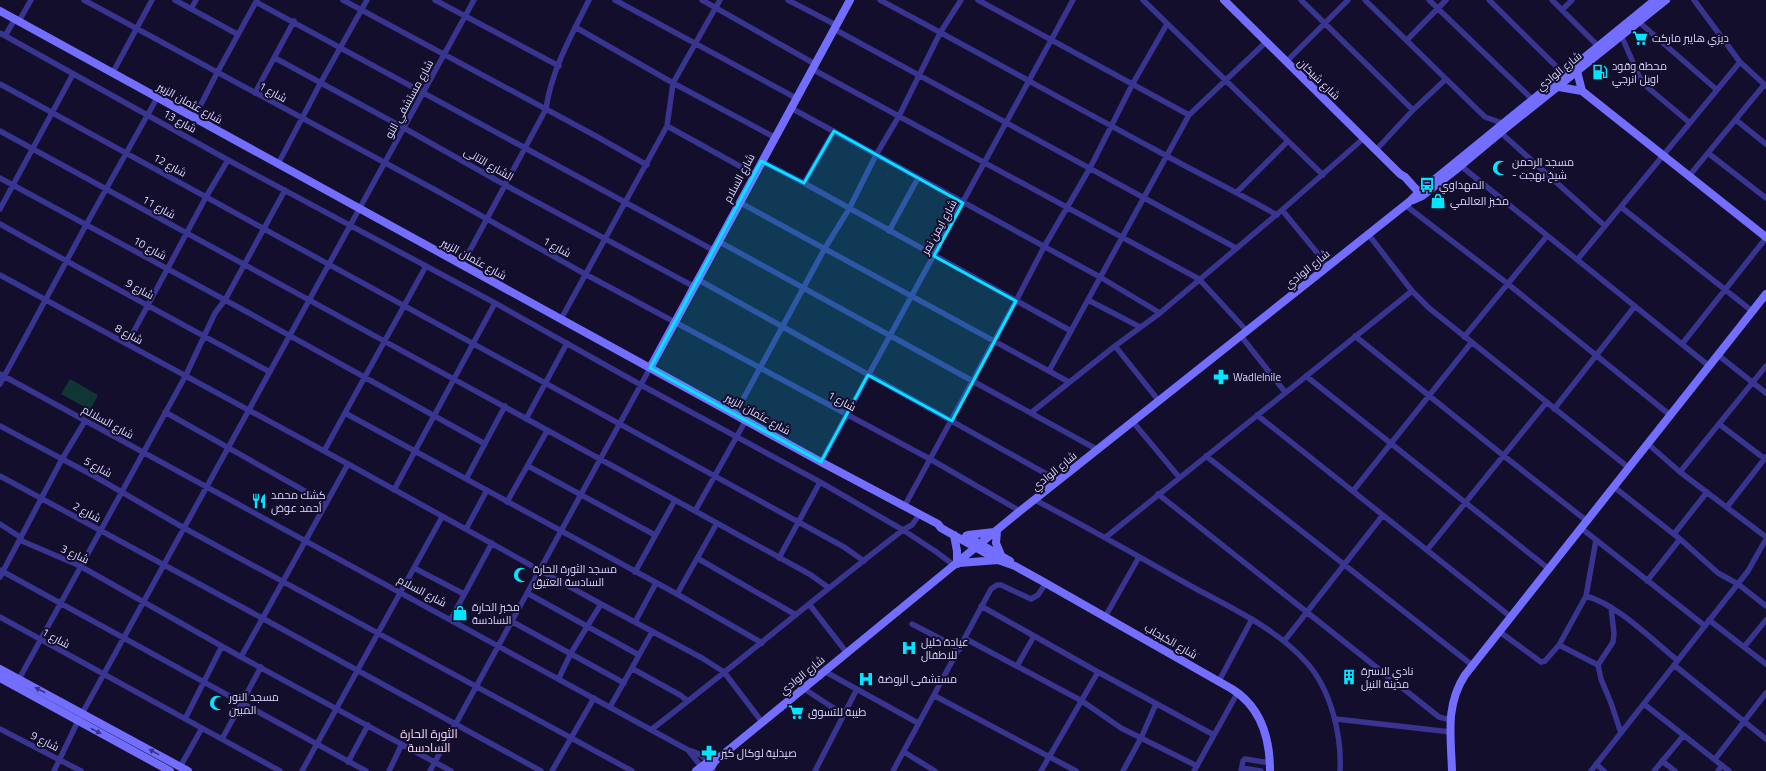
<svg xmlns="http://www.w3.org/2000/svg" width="1766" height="771" font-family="'Titillium Web',Cairo,sans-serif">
<rect width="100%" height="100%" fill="#130e2b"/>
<!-- green -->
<path fill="#103535" d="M70 379 98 395 90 410 61 394Z"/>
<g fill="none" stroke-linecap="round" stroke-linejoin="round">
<!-- street -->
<path stroke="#38348f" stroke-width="5.5" d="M84 0 439 192 585 274 930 459 1020 511
M175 0 237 34
M343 0 594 135 647 165
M435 0 559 66
M615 0 796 98
M702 0 815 64
M788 0 836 25
M880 0C972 49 1063 100 1154 149 1195 172 1237 192 1277 215
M978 0 1189 115
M1143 0 1323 175
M1301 0 1413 110
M1365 0 1485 117 1502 123 1504 126
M1429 0 1533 100
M1489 0 1564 74
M1552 0 1598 46
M1694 0 1740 62 1766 86
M256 2 713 250
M191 9 196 0
M1562 10 1572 0
M19 21 31 0
M1639 22 1717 90
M575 27 673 83 774 137
M834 29 1236 248
M0 33 228 160 495 303 641 385 820 482 903 530 935 551 955 566
M1621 35 1639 76 1646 86 1690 123
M5 36 15 19
M1407 40 1446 0
M275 58 404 128 505 185 693 286
M1286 62 1348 0
M812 69 1199 279 1247 331
M112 74 152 0
M0 84 844 547 864 561
M255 93 294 21
M791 108 1100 277 1160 313
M194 118 217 73 257 0
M1736 120 1766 144
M667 126 754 174
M0 131 695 511 811 575 829 588
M1500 132 1605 226
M1376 150 1413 110 1446 79
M1708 153 1766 198
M761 161 804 183 1071 331
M278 164 321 82 367 0
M1461 166 1709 366
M1689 176 1764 85
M0 178 249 313 485 444
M804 183 834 131
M1237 192 1288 141
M739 202 1069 382
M1405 205 1508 284 1670 415
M1621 207 1752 311
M0 209 73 74
M1282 210 1328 266
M0 224C89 274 180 323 270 372
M889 231 918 178
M1368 234 1412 291 1429 308 1629 468
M718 241 1098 450
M1577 260 1740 62
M462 265 546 109C551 71 572 34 589 0
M0 275 348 464 601 604 702 658 724 672 762 722
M697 279 1059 481
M1088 300 1140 327
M561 319 667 126 673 83 720 0
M1241 336 1285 392
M1355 336 1504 456 1587 521
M1464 337 1547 236
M127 344 206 197 228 160
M1682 344 1766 238
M1115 346 1159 401
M1718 355 1766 393
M1049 371 1189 115 1266 42
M0 374 688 750C699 753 711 760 713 771
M1306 376 1549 569
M0 384 86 225 157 98
M1554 409 1635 306
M165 412 326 503
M1032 412 1115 346 1160 313 1282 210 1364 138
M345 413 677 594 762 643
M735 414 825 248 849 209 876 155 899 116 940 33 961 0
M1257 415 1511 617
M526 419 567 343
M1133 422 1179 477
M1719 424 1765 459
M0 426 94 476 184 528 632 771
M1648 444 1680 472 1766 537
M324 451 426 266
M1206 456 1472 665
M821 462 1073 0
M528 466 655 535
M1680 472 1766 366
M0 476 262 618 541 771
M466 479 505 406
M1614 487 1680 539 1718 573 1738 584 1766 606
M394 490 495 303
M1353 491 1471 343
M1158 494 1434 713 1439 717 1451 720
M1035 500C1087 527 1138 556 1189 585 1231 608 1276 628 1307 663 1331 690 1342 736 1340 771
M507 502 547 431
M904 507 1016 301 1044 247 1090 168 1132 85 1167 24
M1727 507 1766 457
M695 511 746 420
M0 524 20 537 22 541 80 566 241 657 451 771
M1581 528 1705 626
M466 529 487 490
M1674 534 1707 492
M1106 537 1412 291
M1427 550 1546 403
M697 558 796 615
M779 558 820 482
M414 568 464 594
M0 570 366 771
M635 572 675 500
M0 577 62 459 85 421
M1647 581 1680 539
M527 593 639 655
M677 594 717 523
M1586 596C1618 605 1651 639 1677 660
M809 604 847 653
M981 606 1098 672 1214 735
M1611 607 1614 634 1613 642 1598 665 1601 679 1611 703 1621 733
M0 617 280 771
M1105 617 1139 557
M451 619 492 543
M1709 620 1766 664
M511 621 624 683
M635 622 656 583
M912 624 960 649
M1500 632 1541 662 1545 661 1559 645 1586 596 1596 540
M966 639 1082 701 1121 728 1197 766
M1285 640 1383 515
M1559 645 1598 665
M1744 647 1766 620
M241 657 348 464
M1674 665 1766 739
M1017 666 1034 636
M633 669 680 695 688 701
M824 671 918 723
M559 678 571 653 601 604
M19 679 186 375 215 313 225 300 285 190
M1219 681 1252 619
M803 688 844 715
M935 696 1076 771
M1644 704 1729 771
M610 707 652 632
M185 719 222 646
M1336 719 1451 732
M0 729 81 771
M652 729C737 664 818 595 903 530L912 525 919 515
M222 739 261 667
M688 750 703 769
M904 752 935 771
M1715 759 1766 693
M1662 761 1675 771
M348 762 368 725
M1596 764 1604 771
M180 767 202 728
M1242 768 1261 771
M54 771 78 721 474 0
M302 771 442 517
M389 771 402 744
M430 771 650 368
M552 771 594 698
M815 771 857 689
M893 771 991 589 997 585H1001L1031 599 1038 595 1046 583
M1041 771 1098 672
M1123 771 1141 738 1156 704
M1194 771 1238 692
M1241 771 1243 761 1245 759 1270 763
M1591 771 1748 571 1766 539
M1654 771 1684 735
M1718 771 1722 765"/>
<!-- secondary -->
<path stroke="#736eff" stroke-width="8" d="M1224 0 1400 174 1405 177 1422 196
M0 11 821 462 938 524 941 528 998 560 1015 566 1042 581 1232 689C1261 707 1270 738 1270 771
M1577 71 1582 91
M1559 87 1582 91 1766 237
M1413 200 1422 196 1458 168 1506 128 1666 0
M650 368 850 0
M997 531 996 543 1001 555
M954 535 957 551V564
M968 535 994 532
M966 536 1010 561
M959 563 998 560
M0 669 188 771
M0 678 170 771
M696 771 708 762 715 761
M706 771 712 766 715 761C816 677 919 595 1020 511L1409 202 1419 192 1655 0
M1452 771C1451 736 1445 706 1465 675L1766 294"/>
</g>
<!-- one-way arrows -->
<defs><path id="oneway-solid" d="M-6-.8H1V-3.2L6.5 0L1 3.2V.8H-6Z"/></defs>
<g fill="#393480">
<use href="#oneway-solid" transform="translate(40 690) rotate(-152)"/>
<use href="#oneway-solid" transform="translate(96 731) rotate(28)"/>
<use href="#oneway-solid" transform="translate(154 752) rotate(-151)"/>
</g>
<!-- marked area -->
<path fill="#03e4ff" fill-opacity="0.2" stroke="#03e4ff" stroke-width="3" stroke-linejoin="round" d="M834 131 963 203 934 256 1016 301 952 421 868 375 821 462 650 368 761 161 804 183Z"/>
<!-- icons -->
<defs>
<g id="supermarket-bare" transform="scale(1.2)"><path d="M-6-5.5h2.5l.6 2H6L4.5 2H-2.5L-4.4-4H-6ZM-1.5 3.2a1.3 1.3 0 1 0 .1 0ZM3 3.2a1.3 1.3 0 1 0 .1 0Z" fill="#03e4ff" stroke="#130e2b" stroke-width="2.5" paint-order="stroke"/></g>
<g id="fuel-bare" transform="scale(1.2)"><path d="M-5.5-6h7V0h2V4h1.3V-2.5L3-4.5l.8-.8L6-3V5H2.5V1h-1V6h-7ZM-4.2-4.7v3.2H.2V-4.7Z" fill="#03e4ff" stroke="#130e2b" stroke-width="2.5" paint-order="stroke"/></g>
<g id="mosque-bare" transform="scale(1.2)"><path d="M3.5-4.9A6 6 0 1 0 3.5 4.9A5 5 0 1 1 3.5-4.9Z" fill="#03e4ff" stroke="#130e2b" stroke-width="2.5" paint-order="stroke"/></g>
<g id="bus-bare" transform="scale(1.2)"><path d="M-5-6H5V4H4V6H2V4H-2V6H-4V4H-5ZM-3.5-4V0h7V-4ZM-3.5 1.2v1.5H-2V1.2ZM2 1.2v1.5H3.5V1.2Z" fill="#03e4ff" stroke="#130e2b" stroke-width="2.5" paint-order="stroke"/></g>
<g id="shop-bare" transform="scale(1.2)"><path d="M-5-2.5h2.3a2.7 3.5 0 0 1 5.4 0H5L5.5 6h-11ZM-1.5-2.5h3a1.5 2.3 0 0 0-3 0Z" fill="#03e4ff" stroke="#130e2b" stroke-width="2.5" paint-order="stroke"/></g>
<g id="pharmacy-bare" transform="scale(1.2)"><path d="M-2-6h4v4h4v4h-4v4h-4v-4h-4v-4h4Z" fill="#03e4ff" stroke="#130e2b" stroke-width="2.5" paint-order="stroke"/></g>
<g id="restaurant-bare" transform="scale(1.2)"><path d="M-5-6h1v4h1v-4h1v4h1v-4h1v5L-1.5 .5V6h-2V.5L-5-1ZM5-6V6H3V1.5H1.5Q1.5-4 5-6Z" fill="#03e4ff" stroke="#130e2b" stroke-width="2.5" paint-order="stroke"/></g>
<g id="hospital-bare" transform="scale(1.2)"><path d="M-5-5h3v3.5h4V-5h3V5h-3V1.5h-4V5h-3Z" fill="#03e4ff" stroke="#130e2b" stroke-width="2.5" paint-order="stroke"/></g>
<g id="building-bare" transform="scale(1.2)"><path d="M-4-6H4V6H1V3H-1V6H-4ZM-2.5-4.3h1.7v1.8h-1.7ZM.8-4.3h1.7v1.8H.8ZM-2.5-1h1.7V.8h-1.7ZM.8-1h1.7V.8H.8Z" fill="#03e4ff" stroke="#130e2b" stroke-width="2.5" paint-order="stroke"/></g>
</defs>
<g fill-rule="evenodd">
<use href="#supermarket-bare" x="1640" y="38"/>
<use href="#fuel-bare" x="1600" y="72"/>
<use href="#mosque-bare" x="1500" y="168"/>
<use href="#bus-bare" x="1427" y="185"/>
<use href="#shop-bare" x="1438" y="201"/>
<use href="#pharmacy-bare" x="1221" y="377"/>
<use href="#restaurant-bare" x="259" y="501"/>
<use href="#mosque-bare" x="521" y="575"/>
<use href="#shop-bare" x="460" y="613"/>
<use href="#hospital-bare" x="909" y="648"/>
<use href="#building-bare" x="1349" y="677"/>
<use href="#hospital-bare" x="866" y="679"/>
<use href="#mosque-bare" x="217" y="703"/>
<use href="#supermarket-bare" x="796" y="712"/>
<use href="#pharmacy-bare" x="709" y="753"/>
</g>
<g text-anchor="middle" stroke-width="4" stroke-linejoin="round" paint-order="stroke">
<!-- poi labels -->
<g font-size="11" fill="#dcd7ff" stroke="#130e2b" text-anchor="start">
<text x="1652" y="42">ديزي هايبر ماركت</text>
<text x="1612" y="70">محطة وقود<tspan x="1612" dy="13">اويل انرجي</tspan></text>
<text x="1512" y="166">مسجد الرحمن<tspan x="1512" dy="13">- شيخ بهجت</tspan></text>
<text x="1439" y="189">المهداوي</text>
<text x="1450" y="205">مخبز العالمي</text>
<text x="1233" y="381">Wadlelnile</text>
<text x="271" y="499">كشك محمد<tspan x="271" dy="13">أحمد عوض</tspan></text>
<text x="533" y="573">مسجد الثورة الحارة<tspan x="533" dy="13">السادسة العتيق</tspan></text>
<text x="472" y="611">مخبز الحارة<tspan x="472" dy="13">السادسة</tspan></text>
<text x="921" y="646">عيادة خليل<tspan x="921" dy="13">للاطفال</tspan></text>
<text x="1361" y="675">نادي الاسرة<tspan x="1361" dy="13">مدينة النيل</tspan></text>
<text x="878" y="683">مستشفى الروضة</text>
<text x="229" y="701">مسجد النور<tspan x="229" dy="13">المبين</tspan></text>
<text x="808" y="716">طيبة للتسوق</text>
<text x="721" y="757">صيدلية لوكال كير</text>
</g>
<!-- street labels -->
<g font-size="11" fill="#dcd7ff" stroke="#130e2b">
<text transform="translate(1559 71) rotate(-39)" y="4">شارع الوادي</text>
<text transform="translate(1319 79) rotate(44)" y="4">شارع شيكان</text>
<text transform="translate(273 92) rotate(29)" y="4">شارع 1</text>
<text transform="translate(409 99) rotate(-61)" y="4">شارع مستشفي النو</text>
<text transform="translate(190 103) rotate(29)" y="4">شارع عثمان الزبير</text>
<text transform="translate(180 121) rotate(29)" y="4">شارع 13</text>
<text transform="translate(489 164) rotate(30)" y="4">الشارع التانى</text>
<text transform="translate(170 165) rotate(29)" y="4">شارع 12</text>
<text transform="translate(739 178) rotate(-62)" y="4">شارع السلام</text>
<text transform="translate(159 207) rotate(29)" y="4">شارع 11</text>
<text transform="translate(939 227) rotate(-61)" y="4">شارع ايمن نمر</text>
<text transform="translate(557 247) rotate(29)" y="4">شارع 1</text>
<text transform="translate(150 248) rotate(29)" y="4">شارع 10</text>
<text transform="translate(474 259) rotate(29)" y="4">شارع عثمان الزبير</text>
<text transform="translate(1307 269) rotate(-39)" y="4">شارع الوادي</text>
<text transform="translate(140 289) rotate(29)" y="4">شارع 9</text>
<text transform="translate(129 334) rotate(28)" y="4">شارع 8</text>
<text transform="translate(842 401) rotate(28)" y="4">شارع 1</text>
<text transform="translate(758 414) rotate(29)" y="4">شارع عثمان الزبير</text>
<text transform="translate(108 422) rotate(29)" y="4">شارع السلالم</text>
<text transform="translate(98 467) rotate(29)" y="4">شارع 5</text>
<text transform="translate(1054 471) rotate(-39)" y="4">شارع الوادي</text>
<text transform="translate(87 512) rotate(29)" y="4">شارع 2</text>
<text transform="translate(75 554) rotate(25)" y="4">شارع 3</text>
<text transform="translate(422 591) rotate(28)" y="4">شارع السلام</text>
<text transform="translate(56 638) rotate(29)" y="4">شارع 1</text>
<text transform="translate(1171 641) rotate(30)" y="4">شارع الكبجاب</text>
<text transform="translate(802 675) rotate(-39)" y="4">شارع الوادي</text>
<text transform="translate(45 741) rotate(27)" y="4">شارع 9</text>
</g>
<!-- neighbourhood labels -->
<g font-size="12" fill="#ffd9f1" stroke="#130e2b">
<text x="429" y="738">الثورة الحارة<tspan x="429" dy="14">السادسة</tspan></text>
</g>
</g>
</svg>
